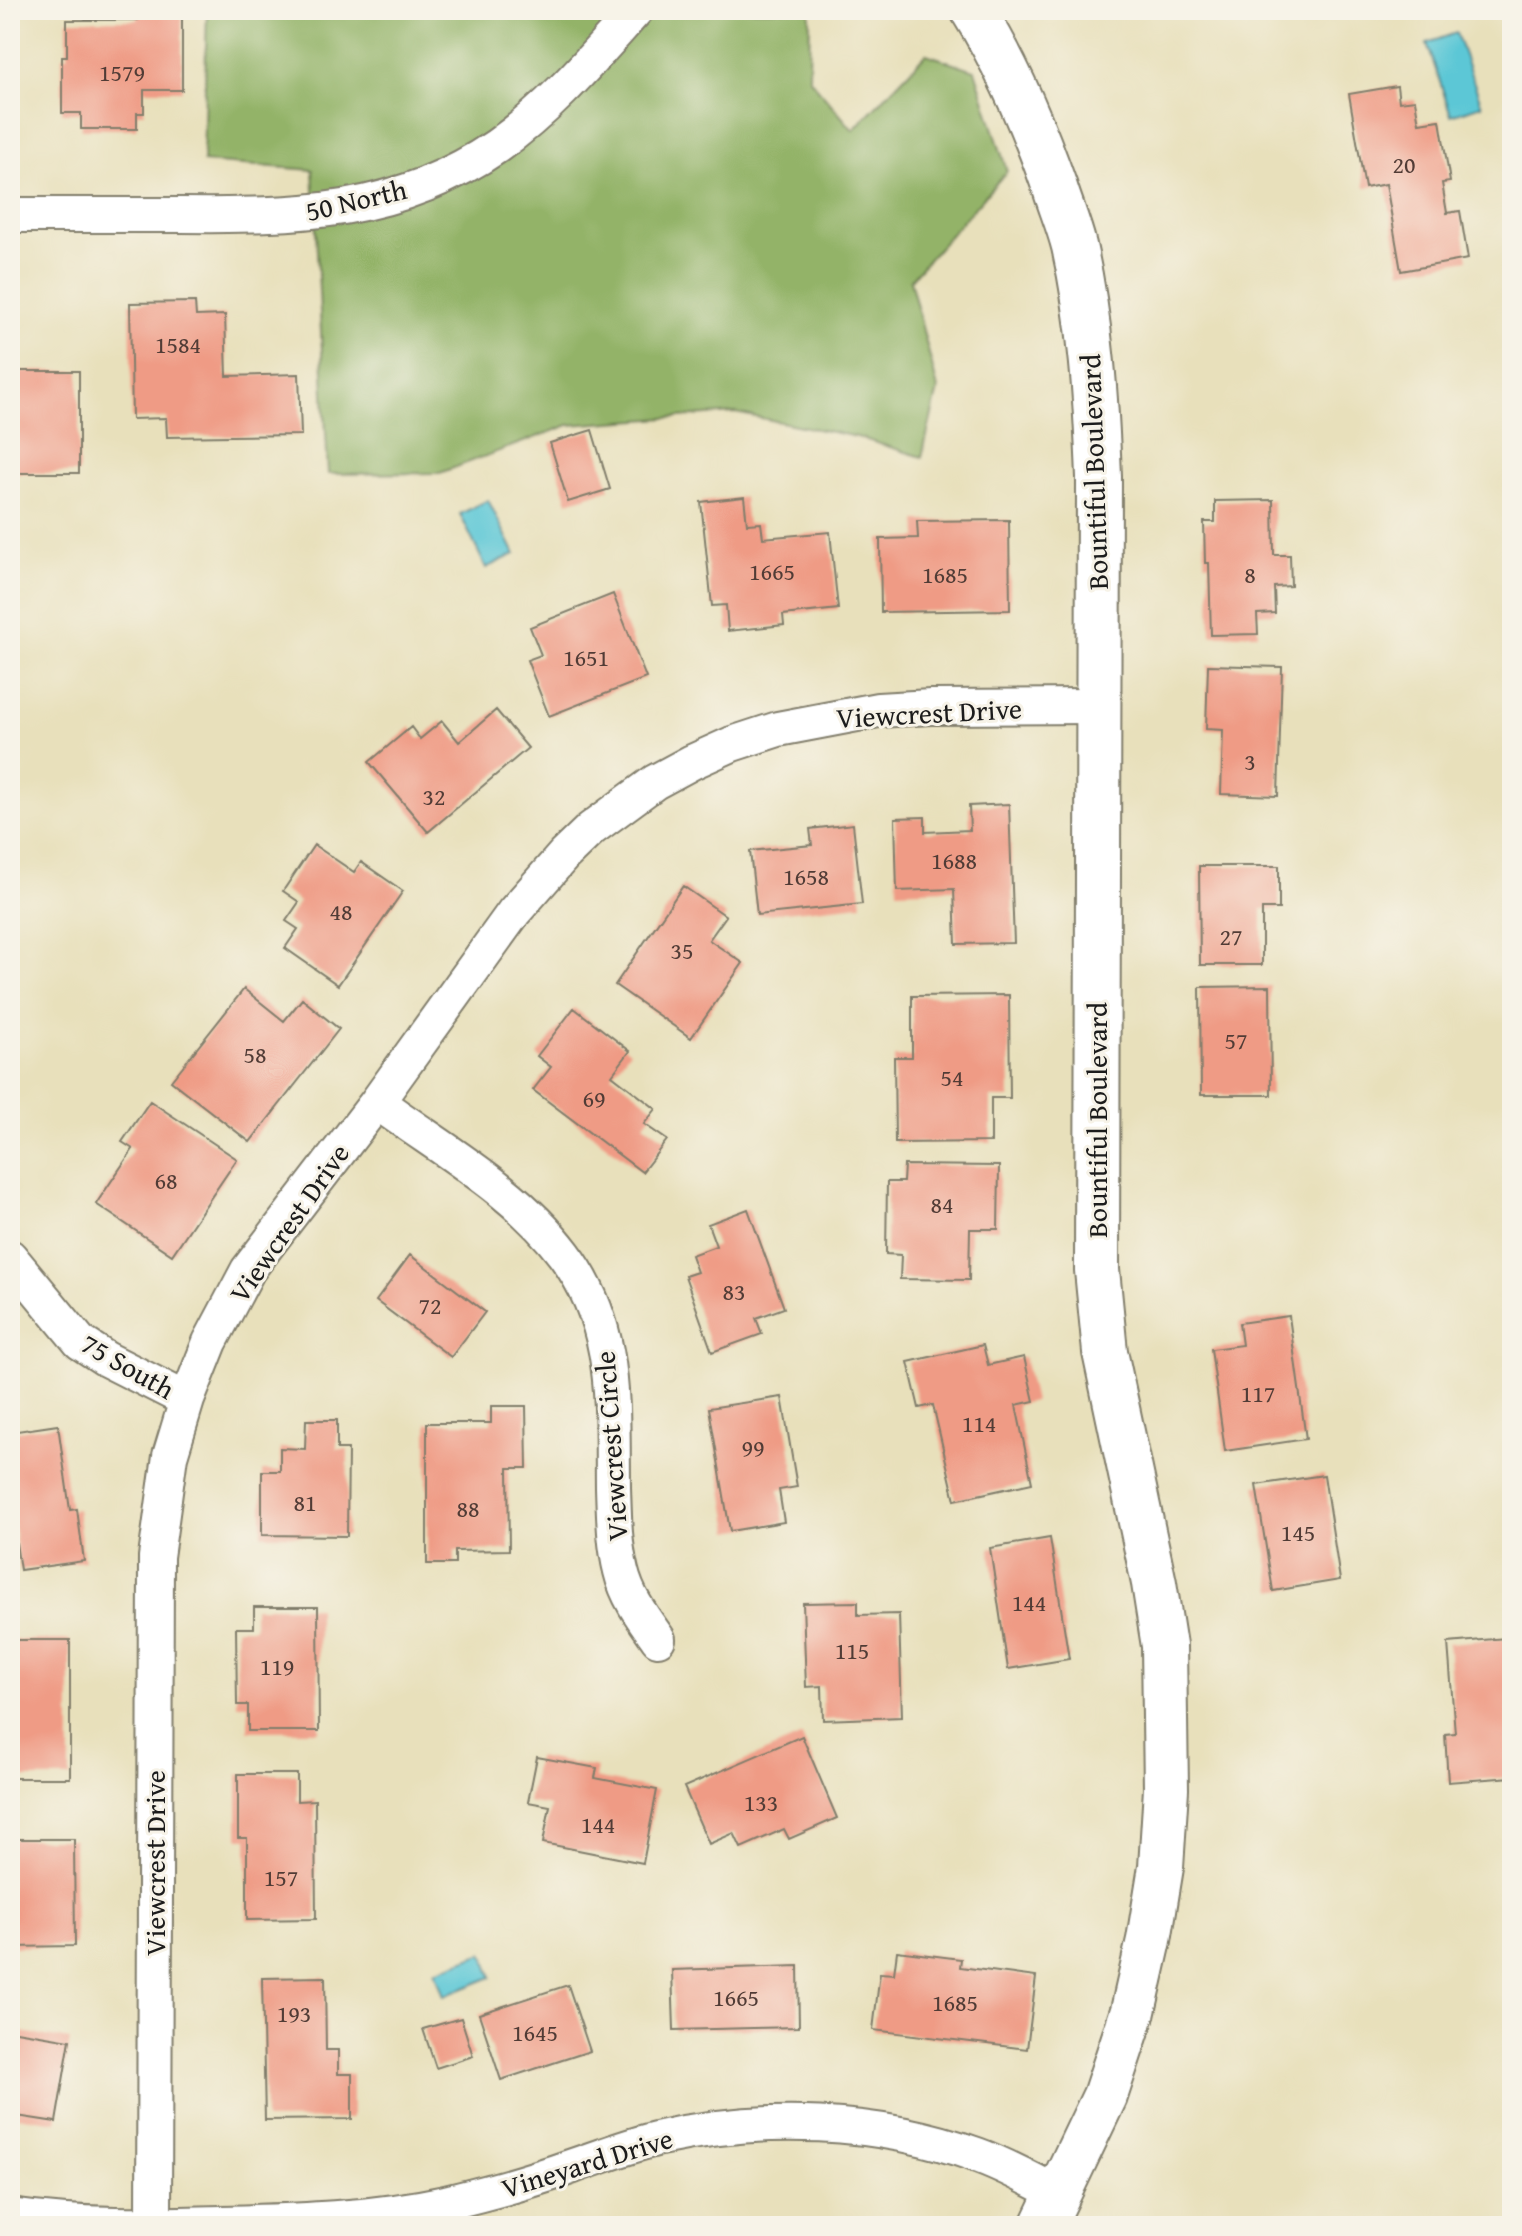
<svg xmlns="http://www.w3.org/2000/svg" width="1522" height="2236" font-family="'Gentium Book Plus',serif">
<rect width="100%" height="100%" fill="#f7f3e8"/>
<filter id="ink" filterUnits="userSpaceOnUse"><feTurbulence type="fractalNoise" baseFrequency=".0125" numOctaves="2"/><feDisplacementMap in="SourceGraphic" scale="16" xChannelSelector="R" yChannelSelector="G"/><feConvolveMatrix kernelMatrix="1 2 1 2 8 2 1 2 1" color-interpolation-filters="sRGB"/></filter>
<filter id="wash" filterUnits="userSpaceOnUse"><feTurbulence type="fractalNoise" baseFrequency=".006" numOctaves="4" result="noise"/><feDisplacementMap in="SourceGraphic" scale="32" xChannelSelector="R" yChannelSelector="G"/><feGaussianBlur stdDeviation="1.8" result="paint"/><feColorMatrix in="noise" values="0 0 0 0 0 0 0 0 0 0 0 0 0 0 0 0 0 1.4 0 .05"/><feComposite in="paint" operator="in"/></filter>
<g filter="url(#wash)">
<rect width="100%" height="100%" fill="#e8e0bb"/>
<!-- forest -->
<path fill="#93b367" stroke="#586842" stroke-width="2" d="M207 10H810L809 78 853 130 926 54 975 70 1007 171 910 280 938 389 922 457 857 437 735 413 569 425 440 473 328 474 313 170 203 162Z"/>
<!-- water -->
<path fill="#5cc7d6" stroke="#3c7279" stroke-width="2" d="M1456 33 1482 105 1451 115 1427 43Z
M488 500 515 554 486 568 460 514Z
M483 1953 492 1977 444 1996 435 1971Z"/>
<g id="blocks">
<!-- building -->
<path fill="#ef9b85" d="M138 11H182V90H144V113H137V129H81V113H62V56H67V20H138Z
M1397 86 1399 102 1415 100 1419 123 1440 120 1450 182 1442 183 1447 213 1460 211 1468 259 1401 271 1386 184 1365 188 1349 94Z
M195 302 196 316 225 315 227 376 299 374 301 435 167 437 166 418 132 419 130 303Z
M10 306H13V371H79V473H14V428H10Z
M592 430 610 489 568 502 550 443Z
M744 497 747 524 761 523 763 538 830 532 838 609 783 615 784 625 728 631 726 605 712 606 701 502Z
M1273 500 1274 555H1290L1291 586 1274 587 1275 613 1257 614 1258 634 1211 635 1209 563H1205L1204 522H1215V501Z
M1009 520 1010 610 881 612 880 539 918 538 917 521Z
M613 594 646 678 549 716 527 660 541 655 530 627Z
M1208 665 1282 667 1278 796 1221 794 1223 730 1206 729Z
M496 710 528 748 428 832 369 762 411 727 420 739 442 721 459 742Z
M1009 804 1014 943 956 944 954 889 897 891 895 818 925 817V832L970 830 969 806Z
M853 824 862 904 757 915 750 851 812 845 810 829Z
M314 845 354 872 361 862 403 891 338 985 285 948 298 929 286 921 299 902 283 891Z
M1199 866H1279V909H1262V965H1200Z
M683 886 726 916 709 940 743 963 691 1038 615 985Z
M1270 986 1271 1095H1201L1200 987Z
M244 989 284 1021 302 999 339 1029 250 1142 171 1081Z
M1009 995 1010 1098H991V1142L895 1143 894 1057H912V996Z
M574 1008 630 1051 612 1075 656 1109 644 1124 667 1140 642 1172 533 1090 551 1067 537 1056Z
M150 1101 237 1159 172 1255 96 1204 133 1149 122 1142Z
M904 1165 999 1166 998 1229H970L969 1280 900 1279 901 1255 886 1254 887 1182H903Z
M748 1209 784 1308 756 1318 762 1334 712 1352 685 1276 697 1272 691 1255 716 1246 708 1224Z
M410 1255 485 1312 451 1357 376 1301Z
M1289 1316 1306 1439 1225 1451 1211 1349 1242 1345 1239 1323Z
M983 1345 988 1365 1024 1357 1034 1401 1016 1405 1032 1483 955 1500 933 1405 919 1408 908 1362Z
M782 1397 797 1487 779 1490 784 1522 730 1531 709 1408Z
M491 1406H526L527 1468H508L509 1550 455 1551V1564H427V1423H491Z
M306 1420H337V1449H348L347 1536 262 1535V1471H280V1448L305 1449Z
M58 1425 70 1510 77 1509 84 1561 20 1570 10 1502V1432Z
M1324 1475 1340 1580 1273 1591 1256 1485Z
M1050 1538 1069 1659 1008 1669 990 1548Z
M858 1602V1615L899 1614 902 1717 823 1720 822 1686 806 1687 803 1603Z
M254 1607H318L319 1731H248V1705H237L236 1628H254Z
M1506 1638 1512 1715V1777L1448 1782 1445 1734 1455 1733 1448 1643Z
M10 1640H70V1778H10Z
M802 1736 837 1818 789 1839 784 1829 741 1848 734 1833 709 1844 684 1787Z
M537 1757 597 1768 595 1778 657 1790 643 1863 543 1843 550 1806 528 1802Z
M238 1774H297V1801L315 1800 316 1919 247 1920V1838H238Z
M10 1839H74L75 1946 10 1947Z
M897 1951 961 1959 960 1967 1036 1977 1027 2049 873 2030 880 1973 894 1974Z
M798 1966 799 2027 674 2030 672 1970Z
M325 1977 326 2050H338V2074H352V2119L265 2120 262 1978Z
M568 1985 590 2051 501 2080 479 2014Z
M461 2018 473 2056 436 2068 423 2029Z
M10 2030 70 2040 56 2122 10 2115Z"/>
</g>
</g>
<g filter="url(#ink)">
<use href="#blocks" fill-opacity="0" stroke="#827e6c" stroke-width="2"/>
<g fill="none" stroke-linecap="round" stroke-linejoin="round">
<!-- minor casing -->
<g stroke="#827e6c" stroke-width="38">
<path id="minor" d="M10 215C67 215 124 215 181 215 296 216 397 215 497 146 551 108 592 59 636 10
M377 1102C441 1149 516 1190 564 1254 618 1325 612 1403 613 1487 614 1515 614 1543 621 1571 627 1597 643 1618 658 1639
M10 1257 80 1342 106 1359 187 1400
M10 2216C80 2226 151 2225 222 2223 297 2221 371 2219 445 2203 488 2193 531 2181 573 2166 602 2156 630 2145 660 2138 762 2115 878 2119 977 2155 1005 2165 1032 2180 1059 2194
M154 2225 156 1557 170 1456 187 1400 210 1342 248 1270 377 1102 514 912 564 855 591 829 655 782 692 762 732 744 778 729 878 710 931 707 1099 706"/>
</g>
<!-- secondary casing -->
<g stroke="#827e6c" stroke-width="48">
<path id="secondary" d="M973 10C1008 66 1033 125 1055 188 1061 207 1069 226 1074 246 1091 322 1096 399 1099 477L1097 1270 1105 1352 1154 1583 1164 1646 1166 1789 1161 1867 1149 1940 1133 2011 1105 2096 1043 2226"/>
</g>
<!-- minor -->
<use href="#minor" stroke="#fff" stroke-width="34"/>
<!-- secondary -->
<use href="#secondary" stroke="#fff" stroke-width="44"/>
</g>
</g>
<g text-anchor="middle" stroke-width="6" stroke-linejoin="round" paint-order="stroke">
<!-- number labels -->
<g font-size="24" fill="#513c36">
<text x="122" y="81">1579</text>
<text x="1404" y="173">20</text>
<text x="178" y="353">1584</text>
<text x="772" y="580">1665</text>
<text x="945" y="583">1685</text>
<text x="1250" y="583">8</text>
<text x="586" y="666">1651</text>
<text x="1250" y="770">3</text>
<text x="434" y="805">32</text>
<text x="954" y="869">1688</text>
<text x="806" y="885">1658</text>
<text x="341" y="920">48</text>
<text x="1231" y="945">27</text>
<text x="682" y="959">35</text>
<text x="1236" y="1049">57</text>
<text x="255" y="1063">58</text>
<text x="952" y="1086">54</text>
<text x="594" y="1107">69</text>
<text x="166" y="1189">68</text>
<text x="942" y="1213">84</text>
<text x="734" y="1300">83</text>
<text x="430" y="1314">72</text>
<text x="1258" y="1402">117</text>
<text x="979" y="1432">114</text>
<text x="753" y="1456">99</text>
<text x="305" y="1511">81</text>
<text x="468" y="1517">88</text>
<text x="1298" y="1541">145</text>
<text x="1029" y="1611">144</text>
<text x="852" y="1659">115</text>
<text x="277" y="1675">119</text>
<text x="761" y="1811">133</text>
<text x="598" y="1833">144</text>
<text x="281" y="1886">157</text>
<text x="736" y="2006">1665</text>
<text x="955" y="2011">1685</text>
<text x="294" y="2022">193</text>
<text x="535" y="2041">1645</text>
</g>
<!-- street labels -->
<g font-size="28" fill="#1c1c1c" stroke="#f7f3e8">
<text transform="translate(356 200) rotate(-13)" y="10">50 North</text>
<text transform="translate(1094 472) rotate(-92)" y="10">Bountiful Boulevard</text>
<text transform="translate(929 713) rotate(-3)" y="10">Viewcrest Drive</text>
<text transform="translate(1097 1120) rotate(-90)" y="10">Bountiful Boulevard</text>
<text transform="translate(289 1223) rotate(-55)" y="10">Viewcrest Drive</text>
<text transform="translate(128 1366) rotate(30)" y="10">75 South</text>
<text transform="translate(611 1446) rotate(-94)" y="10">Viewcrest Circle</text>
<text transform="translate(155 1863) rotate(-90)" y="10">Viewcrest Drive</text>
<text transform="translate(587 2163) rotate(-17)" y="10">Vineyard Drive</text>
</g>
</g>
<!-- margin -->
<rect width="1522" height="2236" fill="none" stroke="#f7f3e8" stroke-width="40"/>
</svg>
